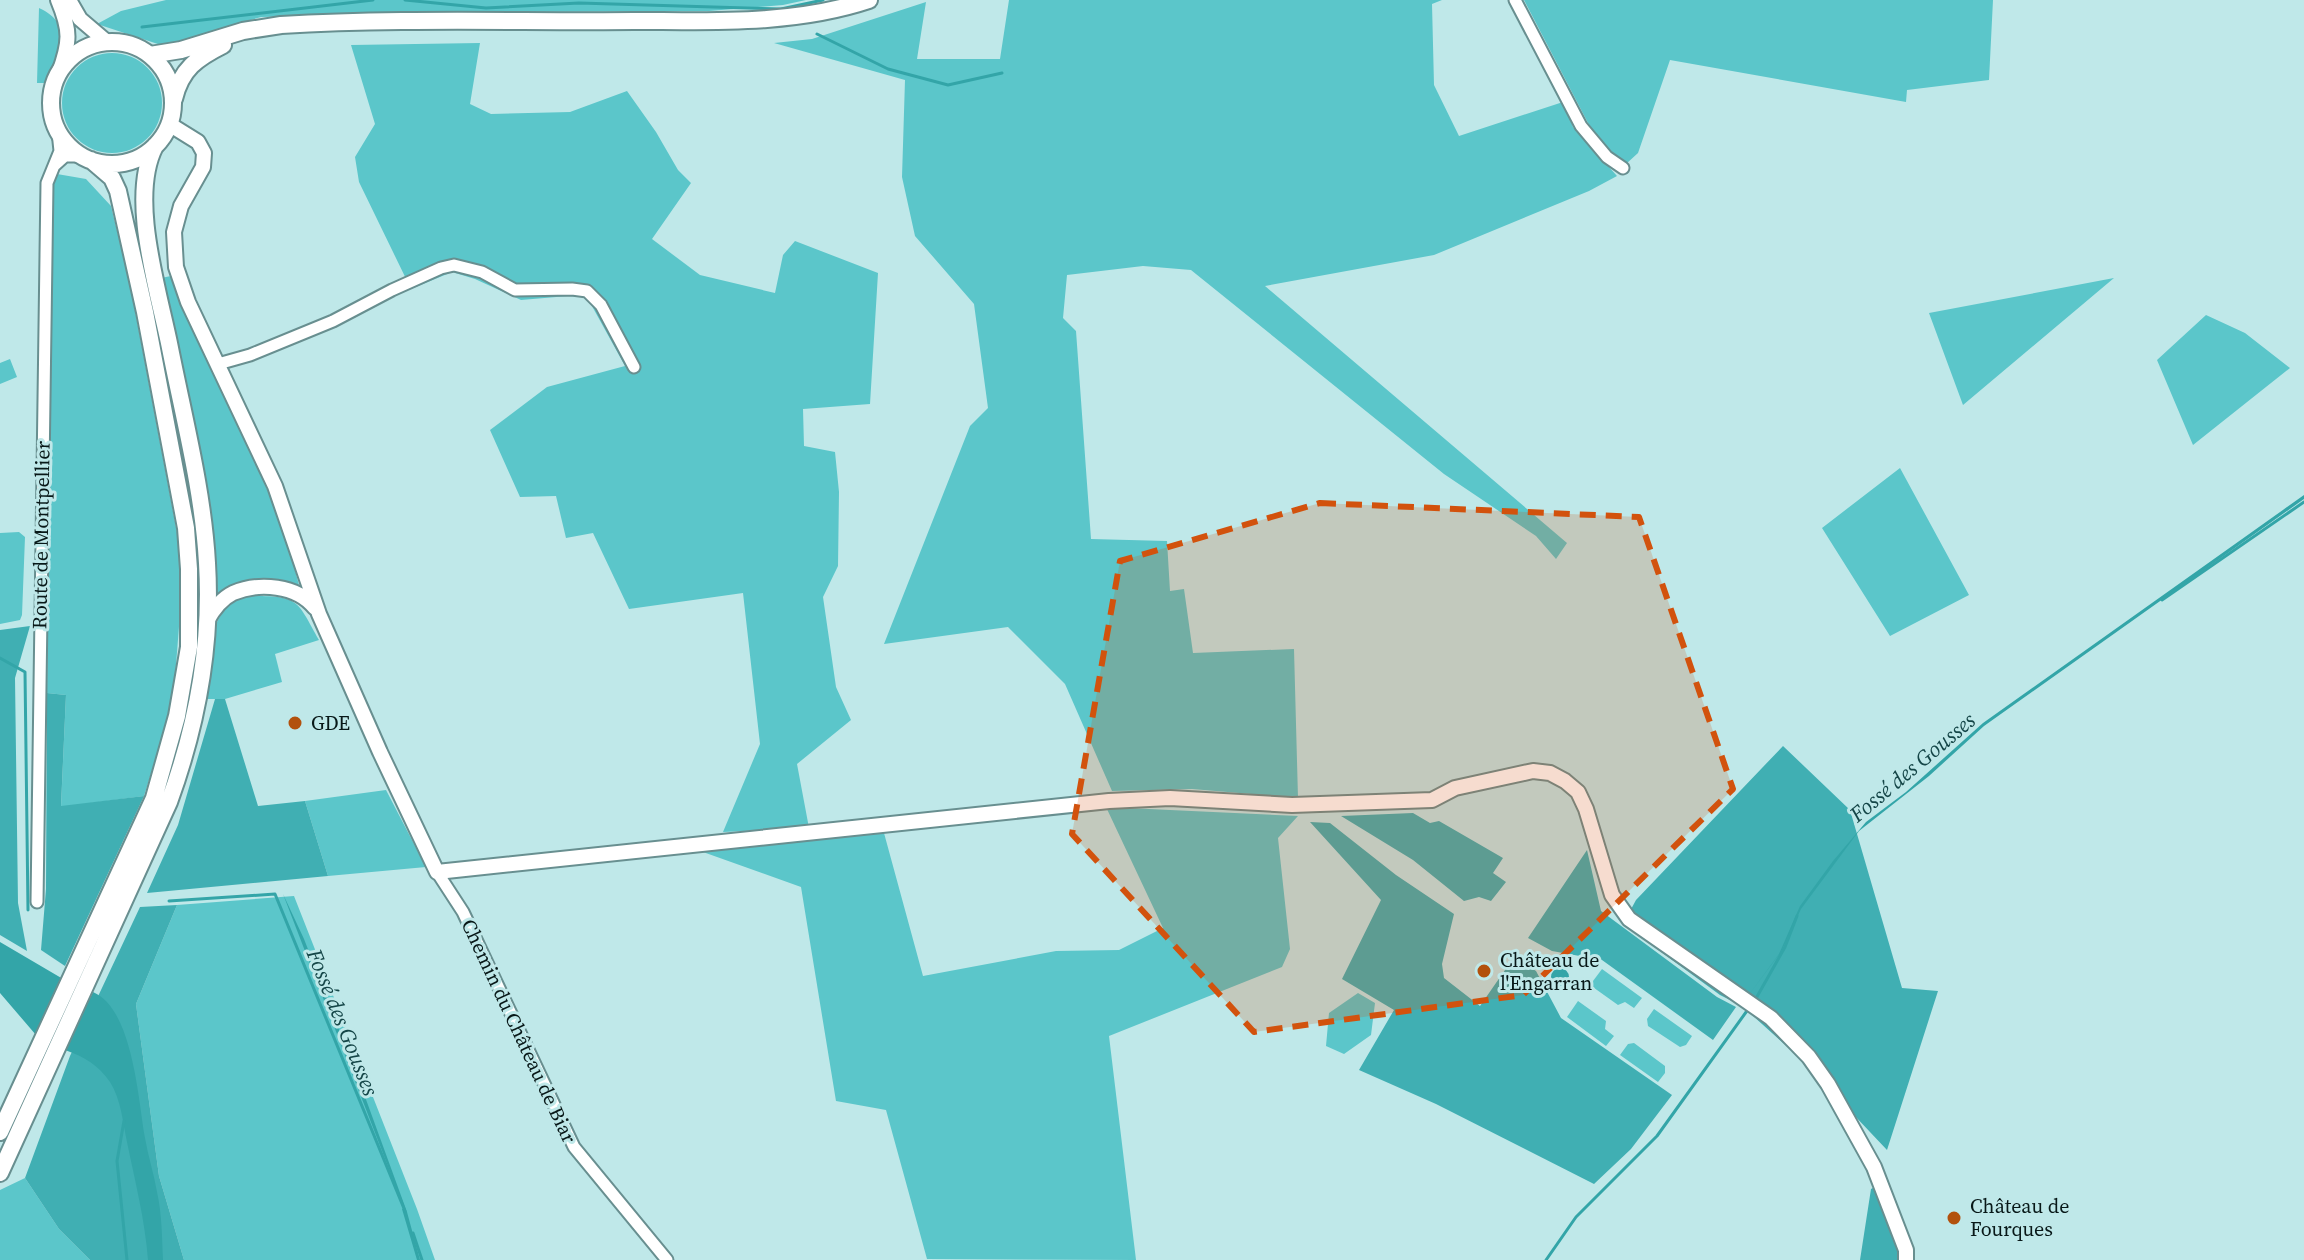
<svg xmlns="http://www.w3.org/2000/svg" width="2304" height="1260" font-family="'Source Serif 4',serif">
<rect width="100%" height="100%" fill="#bfe8e9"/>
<!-- green -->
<path fill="#5bc6ca" d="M166 0H806L783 5 709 11 481 12 261 17 164 46 97 24 121 11Z
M1009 0H1442L1432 4 1434 85 1459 136 1563 102 1573 127 1617 176 1589 191 1434 255 1265 286 1567 543 1556 559 1536 536 1444 474 1191 270 1143 266 1067 275 1063 318 1076 331 1091 539 1167 541 1170 591 1184 589 1193 653 1294 649 1298 798 1192 789 1112 791 1065 684 1008 627 884 644 970 426 988 408 974 304 915 236 902 177 905 80 774 43 812 39 926 2 917 59H1000Z
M1524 0H1993L1989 80 1907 90 1906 102 1670 60 1638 153 1626 164 1607 151 1588 123Z
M39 8C75 24 62 55 48 83H37Z
M480 43 470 104 491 114 570 112 627 91 656 132 678 170 691 183 652 239 700 275 775 293 783 255 795 241 878 273 870 404 803 409 804 446 835 452 839 492 838 566 823 597 836 687 851 720 797 764 809 828 723 832 760 744 743 593 629 609 593 533 566 538 556 496 520 497 490 430 547 387 625 366 587 297 568 296 521 300 475 279 452 272 411 289 359 182 355 157 375 124 351 45Z
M62 103a50 50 0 1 1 100 0a50 50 0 1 1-100 0Z
M57 174 86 179 111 206 130 284 179 543 180 614 173 703 144 796 61 807 66 695 47 693 52 183Z
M171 276 216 369 284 529 299 585C260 584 251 571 215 597L161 278Z
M2114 278 1963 405 1929 313Z
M2206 315 2245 333 2290 368 2193 445 2157 360Z
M10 359 17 377 0 384V363Z
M1900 468 1969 595 1890 636 1822 528Z
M19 532 25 537 22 615 20 620 0 624V533Z
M253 596C300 596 297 601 319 640L275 654 282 682 225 699H203C209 661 205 601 253 596Z
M386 790 426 867 328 876 305 801Z
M1106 807 1298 816 1278 838 1290 949 1282 967 1109 1036 1136 1260 927 1259 886 1110 836 1101 801 887 703 852 884 833 923 976 1056 951 1119 950 1163 928Z
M294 896 417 1209 435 1260H184L159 1176 136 1004 177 905Z
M1602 969 1642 998 1634 1008 1625 1002 1618 1005 1590 985Z
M1358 993 1375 1003 1371 1035 1344 1054 1326 1046 1329 1013Z
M1578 1001 1606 1021 1605 1029 1614 1036 1606 1046 1567 1017Z
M1654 1009 1692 1036 1686 1045 1680 1047 1648 1026 1647 1019Z
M1634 1043 1665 1066V1073L1658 1082 1620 1055 1628 1044Z
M25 1178 59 1229 90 1260H0V1190Z"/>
<!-- forest -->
<path fill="#40afb3" d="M30 626 15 678 18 903 27 951 0 935V630Z
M47 693 66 695 61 806 144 796 65 966 41 950 46 889Z
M215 699H225L258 806 305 801 328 876 147 893 178 825Z
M1783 746 1850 810 1902 988 1938 991 1887 1150 1802 1060 1742 1006 1720 995 1623 924 1636 900Z
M1413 813 1430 823 1439 821 1503 858 1493 873 1506 882 1491 901 1479 897 1464 901 1413 860 1341 816Z
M1310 822 1330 823 1396 875 1454 914 1442 964 1444 978 1480 1006 1514 957 1536 971 1561 1018 1672 1095 1631 1149 1594 1184 1436 1104 1359 1070 1394 1010 1342 979 1381 900Z
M1587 850 1601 911 1717 997 1736 1007 1713 1040 1602 960 1552 951 1528 938Z
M177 905 136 1004 159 1176 184 1260H90L59 1229 25 1178 70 1056 140 907Z
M1888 1180 1910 1245V1260H1860L1871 1189Z"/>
<!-- water -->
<path fill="#33a5a8" d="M2304 495V499L1984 726 1929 776 1859 831 1801 909 1781 952 1748 996 1779 954 1800 906 1833 861 1866 822 1906 792 1983 723Z
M283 894 304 939 364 1094 407 1212 420 1260H417L402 1209 404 1208Z
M0 942 63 979 36 1035 0 993Z
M1551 977a9 9 0 1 1 18 0a9 9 0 1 1-18 0Z
M93 992C133 1009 138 1099 145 1138 148 1156 154 1174 157 1192 162 1214 162 1238 163 1260H148C145 1220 135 1181 127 1142 123 1123 121 1099 110 1082 98 1065 85 1057 65 1050Z"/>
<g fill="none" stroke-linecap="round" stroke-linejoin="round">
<!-- stream -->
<path stroke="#33a5a8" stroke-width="3" d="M405 0 486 8 579 3 781 9 823 0
M142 27 373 0
M817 34 888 69 948 85 1002 73
M2162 600 2304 502
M0 658 25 672 28 910
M169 901 275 894 405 1211
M1754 1002 1785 947 1797 916
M124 1121 117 1161 127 1260
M413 1233 422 1260
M1546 1260 1576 1217 1657 1136 1749 1008"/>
<!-- minor casing -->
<g stroke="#688f90" stroke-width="15">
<path id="minor" d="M1515 0 1581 126 1607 157 1623 168
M55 165 65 156H81
M218 364 250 355 333 321 392 290 441 268 454 265 482 272 515 290 572 289 587 291 601 305 634 367
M437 872 463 912 574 1147 667 1260
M37 902 47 183 60 151 58 132"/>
</g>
<!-- tertiary casing -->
<g stroke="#688f90" stroke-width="18">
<path id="tertiary" d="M58 0C71 31 70 42 59 73
M69 0 80 19 107 42
M169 124 198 142 204 153 203 167 181 206 174 232 176 267 188 302 275 486 319 614 380 752 437 872 1109 801 1170 798 1292 805 1432 800 1455 788 1533 771 1550 773 1565 781 1578 792 1586 809 1612 895 1629 919 1771 1018 1809 1057 1828 1084 1874 1167 1906 1250V1260
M207 621C213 610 221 599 233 593 259 582 297 585 315 608"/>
</g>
<!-- secondary casing -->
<g stroke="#688f90" stroke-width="20">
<path id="secondary" d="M51 103a61 61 0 1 1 122 0a61 61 0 1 1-122 0Z
M150 55 181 50 243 31 281 25C398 18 516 22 634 21 712 21 794 25 869 0
M174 99C181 69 197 58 223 45
M0 1132 154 798 177 716 189 647V569L186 528 145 312 118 191 112 178 91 160
M0 1173 169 802C197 725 212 645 207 563 203 491 184 419 170 348 159 292 128 198 155 146"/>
</g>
<!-- minor -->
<use href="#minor" stroke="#fff" stroke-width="11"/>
<!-- tertiary -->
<use href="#tertiary" stroke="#fff" stroke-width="14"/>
<!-- secondary -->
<use href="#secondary" stroke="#fff" stroke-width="16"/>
</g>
<!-- marked area -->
<path fill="#d2520d" fill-opacity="0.2" stroke="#d2520d" stroke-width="6" stroke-dasharray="16 10" stroke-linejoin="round" d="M1320 503 1639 517 1733 789 1523 995 1254 1032 1072 834 1120 561Z"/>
<!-- markers -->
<g fill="#b2510d" stroke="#bfe8e9" stroke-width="3">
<circle cx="295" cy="723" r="8"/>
<circle cx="1484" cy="971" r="8"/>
<circle cx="1954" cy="1218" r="8"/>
</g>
<g text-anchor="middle" stroke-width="6" stroke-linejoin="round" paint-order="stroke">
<!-- street labels -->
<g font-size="20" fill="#081818" stroke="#bfe8e9">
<text transform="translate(41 535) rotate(-89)" y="7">Route de Montpellier</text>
<text transform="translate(519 1031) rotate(65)" y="7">Chemin du Château de Biar</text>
</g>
<!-- poi labels -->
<g font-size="20" fill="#081818" stroke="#bfe8e9" text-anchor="start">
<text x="311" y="730">GDE</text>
<text x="1500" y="967">Château de<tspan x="1500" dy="23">l'Engarran</tspan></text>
<text x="1970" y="1213">Château de<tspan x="1970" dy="23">Fourques</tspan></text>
</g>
<!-- water labels -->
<g font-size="22" font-style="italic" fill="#154648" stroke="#bfe8e9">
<text transform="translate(1912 767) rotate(-40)" y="8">Fossé des Gousses</text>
<text transform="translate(343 1022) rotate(68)" y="8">Fossé des Gousses</text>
</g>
</g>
</svg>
